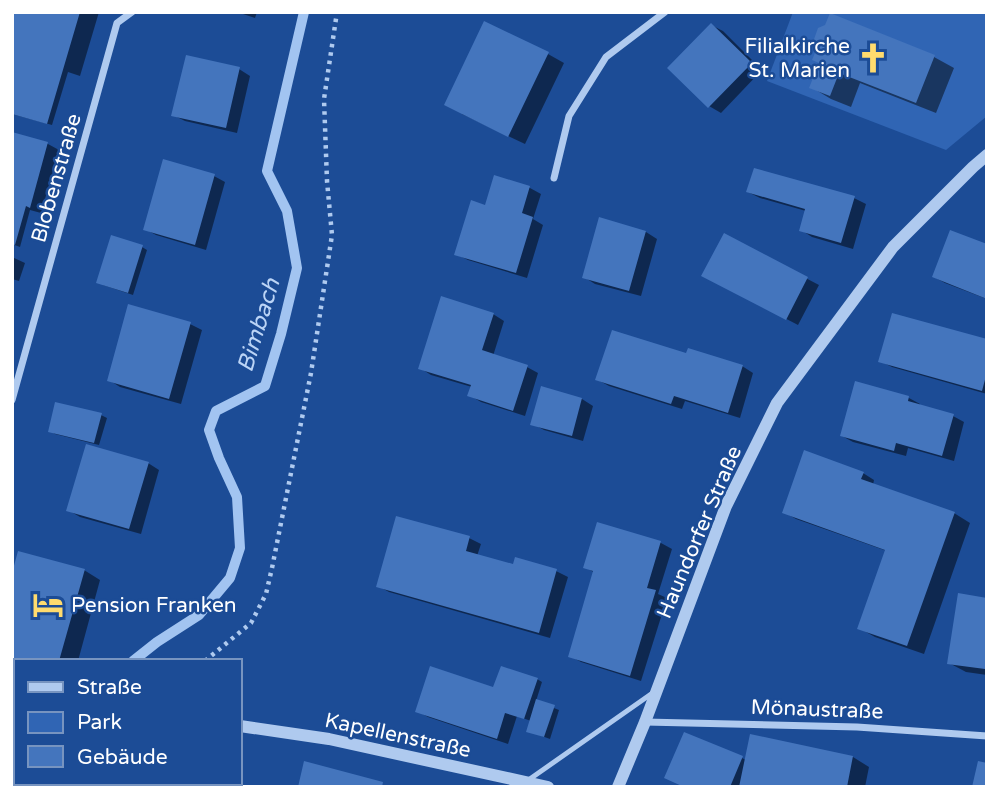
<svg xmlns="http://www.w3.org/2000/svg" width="999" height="799" font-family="'Varela Round',sans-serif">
<rect width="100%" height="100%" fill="#1c4c96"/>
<!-- green -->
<path fill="#3065b4" d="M793 12H987V116L946 150 767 81Z"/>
<!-- shadow -->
<path fill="#0007" d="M12 12H99L80 76 68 72 52 125 12 114Z
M237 12H257L255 18Z
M711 25 723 31 762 70 721 113 709 106Z
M819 48 934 57 954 68 936 113 860 83 851 107 831 99 811 87 821 63Z
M548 54 564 63 525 144 462 114Z
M239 69 250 76 237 133 185 121 173 115Z
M12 134 48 144 59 150 41 213 30 210 20 247 12 244Z
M214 176 225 182 206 250 156 235 145 229Z
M495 177 530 188 541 194 533 219 543 225 527 278 468 260 456 254 486 207Z
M748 192 854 198 866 204 853 249 812 237 801 230 806 211 760 198Z
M600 219 646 232 657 239 641 296 595 284 584 277Z
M725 236 819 285 798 325 715 282Z
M987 246V299L945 283 934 277Z
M142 247 147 250 133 295 103 285Z
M12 257 25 263 19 281 12 279Z
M493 314 504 321 493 356 527 367 538 373 525 416 481 402 469 395 472 387 431 375 420 368Z
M190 324 202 330 181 404 120 387 109 380Z
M987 341V394L892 367 880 361Z
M688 355 742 366 753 373 740 418 685 401 682 409 609 386 598 380Z
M542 388 582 399 593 406 583 441 544 430 533 424Z
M909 398 920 404 919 406 953 416 964 422 954 461 908 448 906 456 853 442 842 436Z
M101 415 107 418 99 445 55 434 50 431Z
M148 463 159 470 141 534 80 517 68 510Z
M863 473 874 480 873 485 954 513 970 523 924 654 875 637 859 628 887 551 796 519 784 512Z
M599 524 661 543 672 549 658 594 667 598 641 681 581 662 570 656 595 573 585 567Z
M469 538 481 544 477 556 514 566 556 571 568 577 550 638 389 592 378 586Z
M84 570 100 580 78 661H16V675L12 674V580Z
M987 599V675L966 672 949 663Z
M537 679 542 682 536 701 559 710 550 739 528 731 531 721 517 716 508 744 428 717 417 711 494 689Z
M853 757 869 767 865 787H684L742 758 746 760Z"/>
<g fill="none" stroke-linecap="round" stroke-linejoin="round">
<!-- stream -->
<path stroke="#a2c4f1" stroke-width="10" d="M133 661 157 642 199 615 230 578 240 548 237 497 219 458 209 430 216 411 265 386 281 334 297 268 287 211 267 171 304 12
M39 787 42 783"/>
</g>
<!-- building -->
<path fill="#4475bd" d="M12 12H80L47 124 12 114Z
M830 13 935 55 916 103 839 73 830 96 809 88 819 63 812 60 817 48 813 42 818 28 825 25Z
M484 21 549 52 508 137 444 105Z
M711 23 752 63 708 108 667 68Z
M186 55 240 67 226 128 171 116Z
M12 132 48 142 30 208 26 206 15 245 12 244Z
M163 159 215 174 195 245 143 230Z
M754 168 855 196 841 243 799 231 805 209 746 192Z
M494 175 530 186 522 213 533 217 516 273 454 255 471 200 485 205Z
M599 217 646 231 629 291 582 278Z
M950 230 987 244V299L932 277Z
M724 233 808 277 786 320 701 276Z
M111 235 143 245 128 293 96 283Z
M441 296 494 313 482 350 528 365 513 411 467 396 471 385 418 369Z
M128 304 191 322 169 399 107 381Z
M892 313 987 339V372L982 391 878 362Z
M612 330 686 353 688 348 743 365 728 413 674 396 671 404 595 380Z
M855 381 909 396 908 401 954 414 942 456 896 443 894 451 840 436Z
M541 386 582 398 572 436 530 425Z
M55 402 102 413 94 443 48 432Z
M86 444 149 462 129 529 66 511Z
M804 450 864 472 861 479 955 512 907 646 857 629 885 550 782 513Z
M396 516 470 536 466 551 513 564 515 557 557 569 539 633 376 587Z
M597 522 661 541 647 588 656 590 630 676 568 657 593 571 583 568Z
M18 551 85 569 59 661H16V671L12 670V573Z
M958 593 987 598V656L985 669 947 664Z
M430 666 493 687 501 666 538 678 524 719 505 713 497 739 415 712Z
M536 699 555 705 544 737 526 732Z
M684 732 743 756 730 787H684L664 778Z
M750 734 853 756 847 787H739Z
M304 761 383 782 382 787H298Z
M978 761 987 763V787H972Z"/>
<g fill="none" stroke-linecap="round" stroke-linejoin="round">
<!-- path -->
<path stroke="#afcaef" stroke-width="4.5" stroke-dasharray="3.5 5" stroke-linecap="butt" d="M205 661 251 623 266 594 272 568 311 373 332 235 327 181 324 99 337 12"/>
<!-- service -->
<path stroke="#afcaef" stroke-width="5" d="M527 781 654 692"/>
<!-- minor -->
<path stroke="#afcaef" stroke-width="7" d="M554 178 569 116 606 57 665 12
M12 400 117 23 132 12
M645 722 857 727 987 736"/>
<!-- tertiary -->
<path stroke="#afcaef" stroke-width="12" d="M240 726 329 739 548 787
M12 733H16
M618 787 645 722 726 506 777 403 893 247 973 167 987 155"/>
</g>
<!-- icons -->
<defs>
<g id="church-bare" transform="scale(2.415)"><path d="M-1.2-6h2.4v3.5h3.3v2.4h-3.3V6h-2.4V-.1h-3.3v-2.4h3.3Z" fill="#ffdb6e" stroke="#1c4c96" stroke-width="2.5" paint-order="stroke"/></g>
<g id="hotel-bare" transform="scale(2.415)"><path d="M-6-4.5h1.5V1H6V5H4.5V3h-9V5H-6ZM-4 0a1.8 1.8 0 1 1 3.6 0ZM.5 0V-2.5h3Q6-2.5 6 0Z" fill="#ffdb6e" stroke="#1c4c96" stroke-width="2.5" paint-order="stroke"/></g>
</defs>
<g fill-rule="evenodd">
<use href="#church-bare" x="873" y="58"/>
<use href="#hotel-bare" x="48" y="605"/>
</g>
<g text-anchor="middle" stroke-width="5" stroke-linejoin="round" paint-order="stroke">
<!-- poi labels -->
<g font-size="21" fill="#fff" stroke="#1c4c96" text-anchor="end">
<text x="850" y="53">Filialkirche<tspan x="850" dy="24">St. Marien</tspan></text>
<text x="71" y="612" text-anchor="start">Pension Franken</text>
</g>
<!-- street labels -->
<g font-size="21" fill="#fff" stroke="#1c4c96">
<text transform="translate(56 178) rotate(-74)" y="7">Blobenstraße</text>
<text transform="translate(699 532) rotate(-67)" y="7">Haundorfer Straße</text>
<text transform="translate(817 709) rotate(2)" y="7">Mönaustraße</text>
<text transform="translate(398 735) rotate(12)" y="7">Kapellenstraße</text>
</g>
<!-- water labels -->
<g font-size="23" font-style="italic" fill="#bbd4f6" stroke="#1c4c96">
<text transform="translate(258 325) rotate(-73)" y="8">Bimbach</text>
</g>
</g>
<!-- border -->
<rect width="999" height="799" fill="none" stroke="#ffffff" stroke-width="28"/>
<!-- legend -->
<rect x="14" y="659" width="228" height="126" fill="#1c4c96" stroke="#7794c0" stroke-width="2"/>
<rect x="28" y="682" width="35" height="10" fill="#afcaef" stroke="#7794c0" stroke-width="2"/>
<text x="77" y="694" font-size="21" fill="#ffffff">Straße</text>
<rect x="28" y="712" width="35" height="21" fill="#3065b4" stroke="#7794c0" stroke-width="2"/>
<text x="77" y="729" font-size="21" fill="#ffffff">Park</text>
<rect x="28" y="746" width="35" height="21" fill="#4475bd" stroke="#7794c0" stroke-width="2"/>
<text x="77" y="764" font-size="21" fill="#ffffff">Gebäude</text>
</svg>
